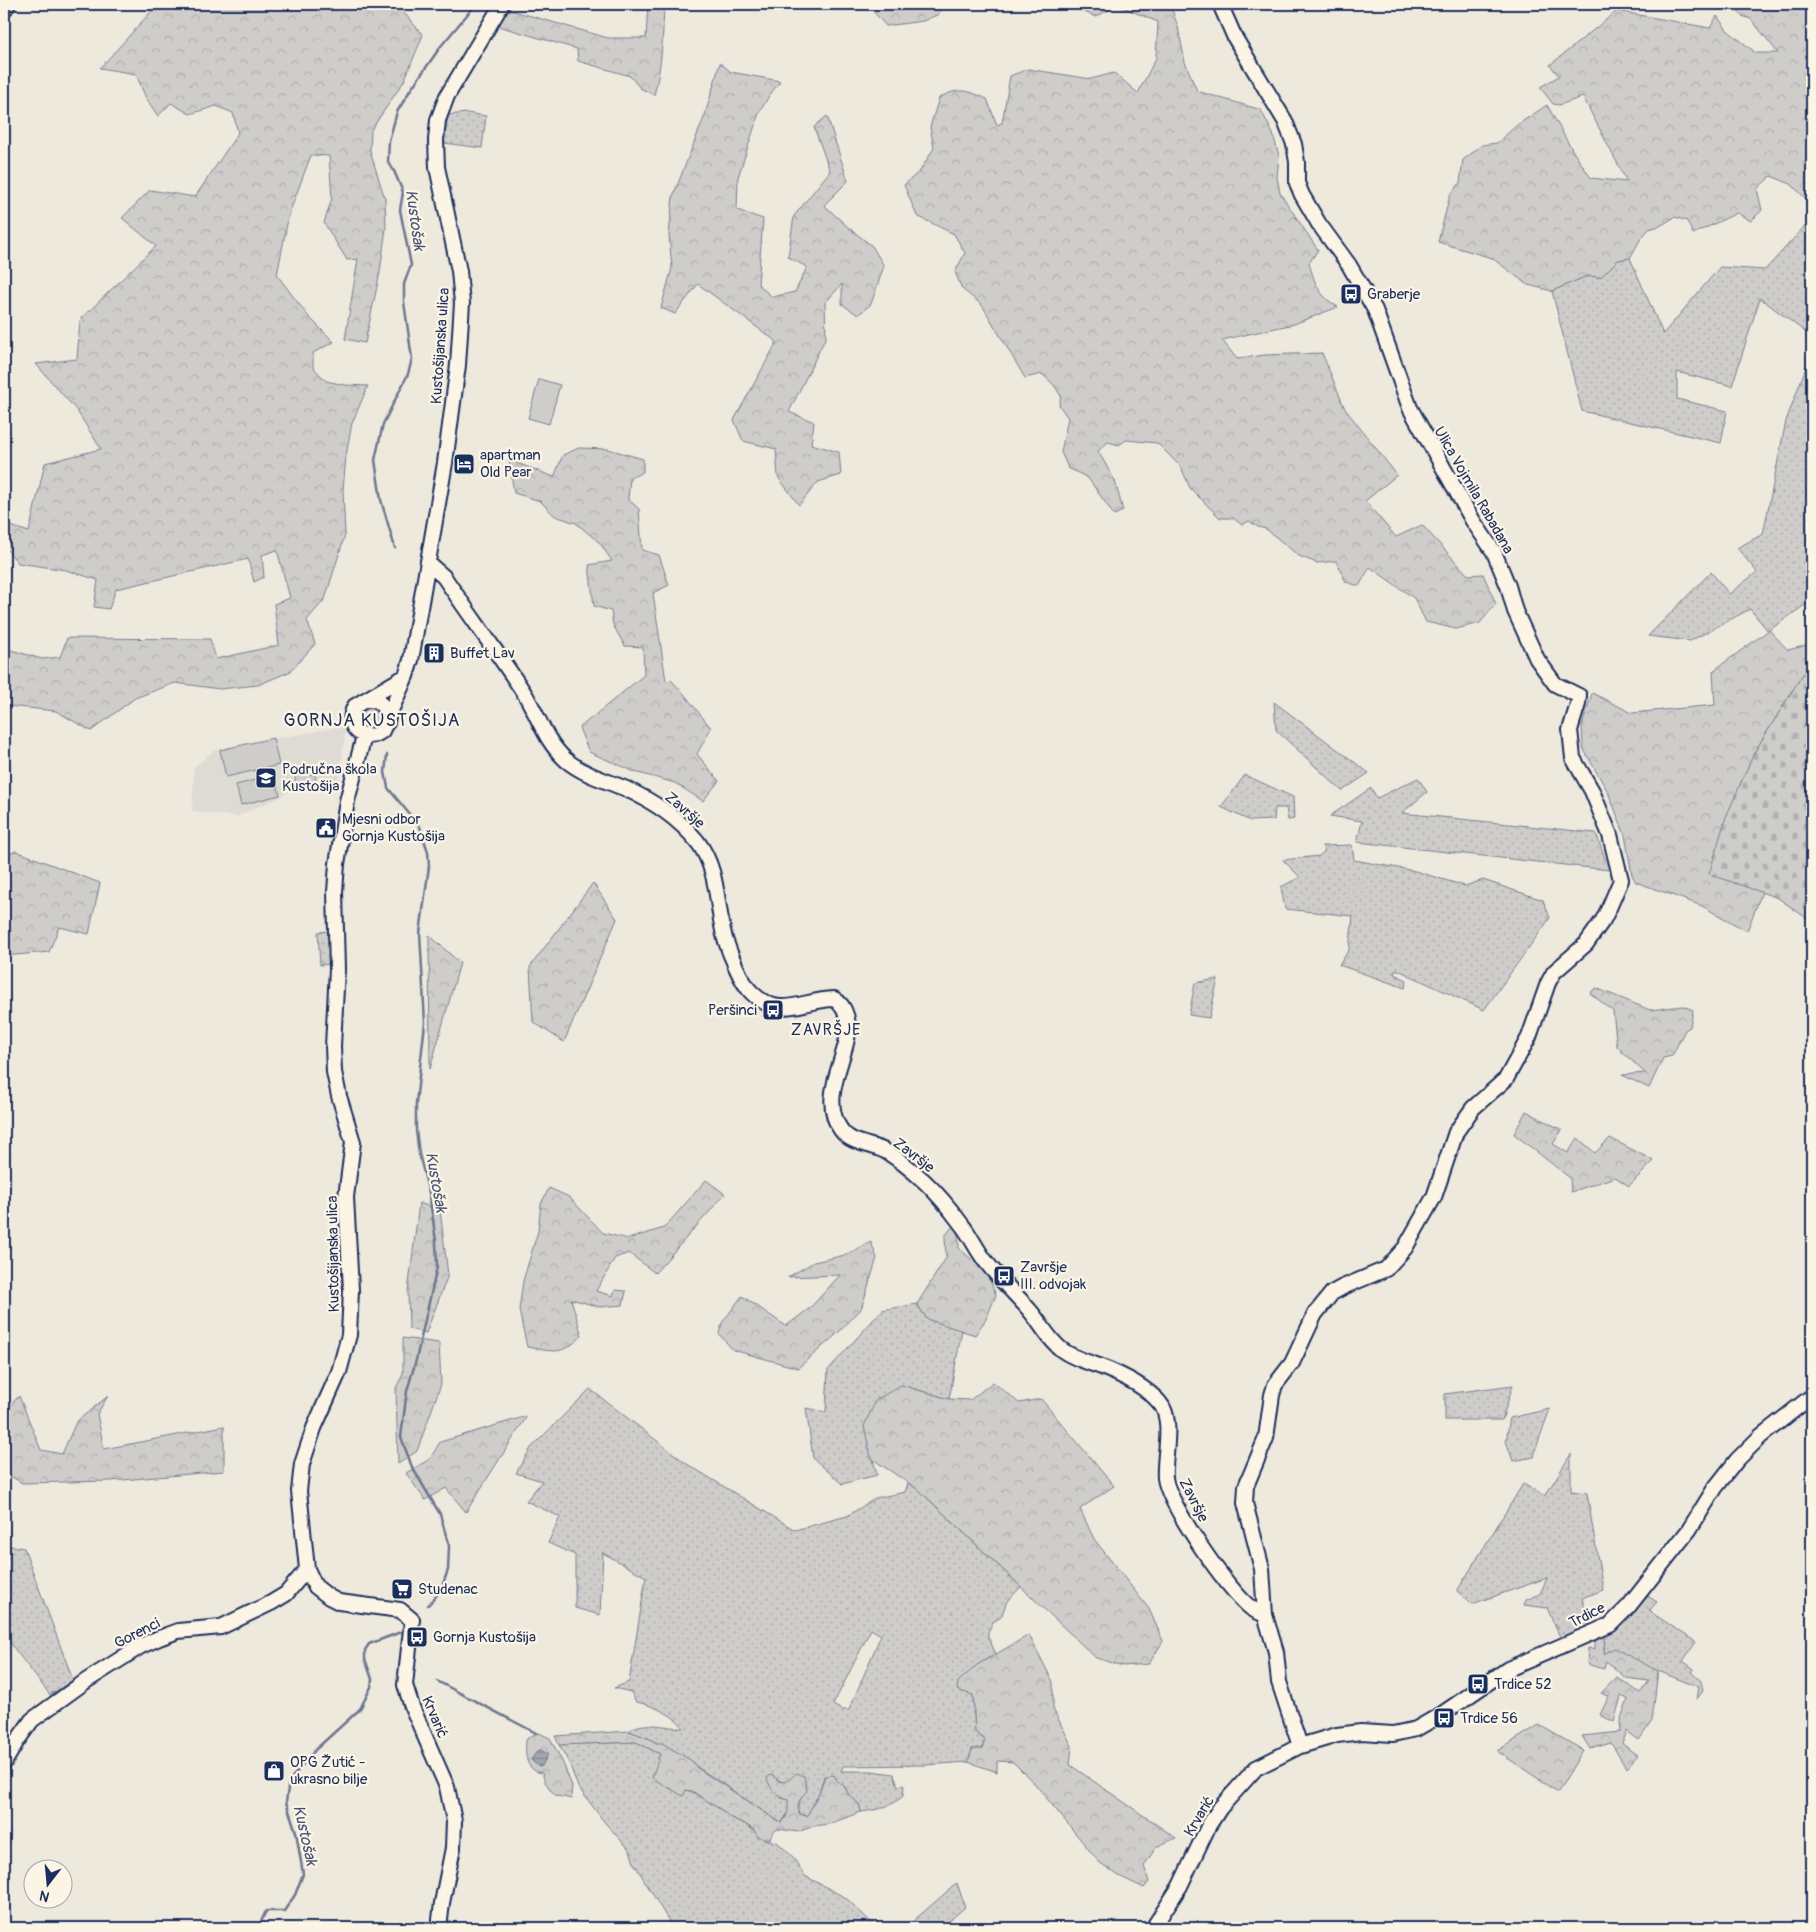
<svg xmlns="http://www.w3.org/2000/svg" width="1816" height="1932" font-family="Pangolin,sans-serif">
<defs>
<pattern id="grass-dots" width="8" height="8" patternUnits="userSpaceOnUse" patternTransform="scale(1.25)"><rect width="8" height="8" fill="#cfcdca"/><path d="M2 2h.1M6 6h.1" fill="none" stroke="#b1b0b0" stroke-width="1.8" stroke-linecap="round"/></pattern>
<pattern id="forest-crowns" width="20" height="18" patternUnits="userSpaceOnUse" patternTransform="scale(1.25)"><rect width="20" height="18" fill="#cfcdca"/><path d="M2 6a3 3 0 1 1 6 0M12 15a3 3 0 1 1 6 0" fill="none" stroke="#b1b0b0"/></pattern>
<pattern id="cemetery-stones" width="16" height="16" patternUnits="userSpaceOnUse" patternTransform="scale(1.25)"><rect width="16" height="16" fill="#cfcdca"/><path d="M2 7V4a2 2 0 0 1 4 0v3zM10 15v-3a2 2 0 0 1 4 0v3z" fill="#b1b0b0"/></pattern>
<pattern id="water-rules" width="6" height="5" patternUnits="userSpaceOnUse" patternTransform="scale(1.25)"><rect width="6" height="5" fill="#a2a7af"/><path d="M0 2.5h6" fill="none" stroke="#838892"/></pattern>
</defs>
<rect width="100%" height="100%" fill="#eee9dd"/>
<filter id="ink" filterUnits="userSpaceOnUse"><feTurbulence type="fractalNoise" baseFrequency=".02" numOctaves="2"/><feDisplacementMap in="SourceGraphic" scale="10" xChannelSelector="R" yChannelSelector="G"/><feConvolveMatrix kernelMatrix="1 2 1 2 8 2 1 2 1" color-interpolation-filters="sRGB"/></filter>
<g filter="url(#ink)">
<!-- built -->
<path fill="#dedbd4" d="M339 727 346 729 337 788 291 790 277 799 241 814 238 817 192 811 194 767 214 750Z"/>
<!-- grass -->
<path fill="url(#grass-dots)" stroke="#757e94" fill-rule="evenodd" d="M467 113 486 116 482 148 444 143 448 115Z
M1805 226 1812 229V337L1760 298 1732 386 1677 372V399L1727 411 1721 443 1582 411 1552 291 1587 276 1601 277 1618 260 1630 258 1663 334 1720 267 1765 270Z
M1812 351V600L1768 631 1750 609 1690 641 1648 636 1711 572 1729 594 1757 572 1737 548 1763 534 1786 421Z
M1274 702 1369 773 1342 791 1276 730Z
M366 706H374L383 716 376 731 360 728 357 715Z
M1245 775 1293 797 1294 819 1288 820 1286 808H1275L1274 820 1250 821 1221 807Z
M1418 778 1427 792 1402 813 1596 833 1609 870 1357 842 1362 821 1330 816 1371 788 1377 798Z
M1352 845 1354 860 1415 871 1465 886 1483 880 1543 900 1550 918 1484 1010 1396 969 1394 974 1407 980 1405 988 1339 965 1349 950 1353 916 1285 909 1281 887 1300 877 1283 860 1319 856 1325 851 1322 846Z
M329 931 332 964 320 965 318 932Z
M1218 979 1209 1018 1189 1015 1195 983Z
M917 1304 927 1319 962 1330 949 1399 901 1385 864 1426 877 1475 842 1484 813 1458 806 1408 826 1412 828 1370 882 1310Z
M1513 1385 1502 1420H1445V1394Z
M590 1389 687 1464 795 1530 847 1516 876 1498 905 1492 908 1483 919 1490 1021 1587 1007 1601 1001 1617 993 1622 988 1632V1637L996 1654 977 1665 973 1695 975 1732 985 1740 982 1749H972L968 1762 926 1765 843 1766 841 1771H872L894 1774 898 1786 904 1785 903 1796C891 1807 877 1810 861 1812L859 1804 849 1795 844 1786 837 1781 824 1776 819 1793 807 1816 799 1814 797 1808 801 1797 788 1781 783 1782 776 1779 781 1798 789 1800C789 1804 788 1809 788 1813L781 1823 693 1764 650 1739 629 1731C643 1719 666 1728 683 1728 677 1716 650 1704 636 1702L631 1692 614 1688 629 1682 646 1577 603 1553 600 1615 575 1608V1555L548 1543 560 1517 526 1501 542 1481 516 1473 531 1448ZM871 1629 881 1635 849 1710H842L833 1705Z
M1550 1409 1537 1445 1534 1457 1513 1461 1506 1441 1510 1418Z
M1571 1454V1491L1587 1493 1603 1590 1582 1598 1591 1629 1561 1639 1547 1608 1524 1605 1526 1600 1540 1594 1547 1578 1472 1604 1457 1591 1523 1484 1545 1496Z
M4 1545 24 1548 73 1680 50 1695 4 1635Z
M1643 1593 1657 1602 1649 1611 1696 1642 1683 1661 1694 1669 1692 1673 1701 1681 1703 1691 1696 1700 1698 1687 1658 1671 1604 1655 1605 1635Z
M636 1742 660 1754 683 1795 686 1790 693 1792 723 1811 729 1817 745 1824 764 1839 777 1842 793 1857 805 1876 846 1898 877 1928H673L634 1863 630 1850 606 1824 578 1787 569 1763 559 1745Z
M957 1883 965 1907 941 1928H905Z"/>
<!-- forest -->
<path fill="url(#forest-crowns)" stroke="#757e94" d="M158 4H403L399 7 423 35 404 81 371 130 370 151 385 199 386 228 380 272 365 343 345 339 358 259 347 260 324 223 332 198 329 156 311 155 289 214 277 275 308 316 334 342 313 353V367L326 381 345 385 368 386 352 423 346 456 343 490 345 535 325 599 307 620 315 644 291 671 258 685 220 689 175 683 135 698 91 731 56 711 8 706 4 708V648L42 659 60 657 67 638 210 639 216 659 279 645 274 604 290 598 277 550 262 555 264 577 254 582 248 559 116 589 109 609 94 607 98 580 66 570 18 563 4 546V524L29 532 45 463 101 449 77 411 36 364 77 359 80 320 156 246 122 218 150 190 195 197 238 133 233 113 216 106 190 114 171 103 158 116 146 98 136 74 100 68Z
M648 4H664C663 35 662 65 654 95L640 88 630 76 578 61 577 49 498 26 503 8 608 38H646Z
M867 4H942L939 14 923 21 886 26Z
M1066 4H1170L1178 27 1185 62 1197 91 1261 110 1273 134 1279 156 1277 177 1280 193 1318 250 1309 263C1315 284 1319 296 1338 307L1294 324 1222 340 1237 359 1264 355 1322 353 1345 409 1397 475 1365 501 1396 537 1422 525 1468 575 1483 574 1496 604 1480 623 1456 629 1426 622 1414 598 1370 567 1359 586 1346 582 1336 561 1317 563 1299 556 1266 529 1258 527 1249 521 1242 525 1233 518H1220L1190 488 1181 467 1157 443 1126 440 1119 445 1108 442 1098 451 1115 481 1123 511 1114 515 1088 478 1068 468 1061 452 1068 418 1059 405 1061 396 1054 385 1042 374 1025 378 982 305 962 289 955 272 965 253 954 234 917 216 904 185 920 171 934 148 930 127 939 98C959 87 967 90 987 99L997 125 1002 123 1010 76 1028 69 1091 79 1114 73 1138 93 1156 58 1158 22 1117 5 1096 17Z
M1734 4H1812V201L1804 197 1791 184 1771 176 1757 189 1762 210 1751 221 1737 213 1693 234 1687 221 1675 217 1660 226 1649 229 1641 238 1630 258 1618 260 1601 277 1587 276 1552 291 1528 285 1492 258 1438 242 1450 195 1460 183 1463 160 1482 145 1497 143 1517 125 1547 105 1574 153 1591 178 1627 182 1583 97 1559 105 1553 104 1540 87 1559 76 1550 65 1617 11 1710 28 1717 16 1727 30 1756 53H1778L1751 19 1742 16Z
M720 63 731 72 780 81 769 96 759 113 738 177 737 210 763 219 758 284 772 297 795 292 807 267 788 257 794 216 830 171 814 127 827 116 848 181 824 205 849 228 872 246 884 266 871 304 858 315 842 304V284L825 303 826 337 789 412 814 422 811 444 839 452 841 475 818 482 799 505 778 477 776 449 743 441 734 420 777 342 698 284 675 314 661 308 672 268 669 235 673 196 705 115Z
M579 448 608 449 643 459V472L630 478 628 499 639 509 642 550 659 555 669 585 653 593 666 681 671 680 684 694 711 728 697 754 719 781 703 801 675 783 635 772 589 752 579 728 644 675 643 647 625 646 613 625 611 611 594 606 589 565 612 561 600 543 576 523 555 516 540 501 514 493 509 460 554 477 563 455Z
M1769 630 1788 650 1812 644V665L1801 677 1754 753 1765 884 1747 931 1702 906 1636 882 1632 875 1625 835 1608 792 1583 748 1582 726 1592 693 1632 713 1715 705 1713 671Z
M16 851 100 883 89 934 59 927 49 952 4 956V856Z
M593 883 617 919 564 1042 533 1022 530 967Z
M429 935 460 963 430 1069Z
M1596 988 1650 1010 1683 1006 1693 1010 1690 1027 1685 1030 1672 1056 1663 1058 1649 1088 1622 1075 1645 1073 1617 1047 1613 1011 1590 993Z
M1526 1111 1562 1130 1553 1144 1568 1153 1578 1138 1595 1153 1610 1138 1654 1161 1629 1186 1615 1177 1571 1192 1570 1178 1514 1134Z
M706 1180 725 1194 655 1273 629 1253 615 1258 596 1291 613 1296 615 1290 626 1291 623 1305 600 1307 571 1299 582 1336C560 1357 553 1351 527 1347L519 1310 523 1281 538 1231 541 1204 549 1188 569 1197 603 1233 628 1239 664 1228Z
M419 1203 440 1210 448 1275 426 1333 409 1329 408 1292Z
M957 1221 959 1248 987 1274 996 1295 986 1319 975 1335 927 1319 917 1304 946 1258 945 1236Z
M871 1242 877 1258 861 1309 838 1333 798 1368 733 1350 719 1334 722 1323 742 1296 786 1326 810 1308 840 1275 788 1277 814 1262 845 1255Z
M403 1338 439 1343 441 1384 417 1451 398 1464 396 1388 403 1374Z
M993 1382 1019 1403 1041 1399 1114 1486 1080 1509 1094 1539 1149 1609 1163 1641 1149 1664 1123 1666 1096 1658 919 1490 871 1458 864 1426 876 1400 901 1385 949 1399 970 1400Z
M19 1396 41 1450 62 1454 76 1422 108 1396 97 1414 104 1449 224 1426V1471L111 1481 22 1483 4 1472V1412Z
M527 1416 466 1512 446 1488 425 1500 406 1473 430 1459 440 1442Z
M1029 1635 1053 1682V1709L1072 1746 1070 1765 1176 1838 1156 1847 1144 1866 1149 1882 1144 1888 1119 1876 1099 1862 1035 1784 1013 1762 997 1761V1772L968 1762 972 1749H982L985 1740 975 1732 973 1695 957 1690 958 1682 977 1665Z
M1605 1635 1604 1654 1614 1648 1658 1671 1652 1721 1639 1740 1627 1731 1622 1744 1638 1755 1626 1768 1611 1743 1590 1749 1582 1736 1621 1732 1620 1721 1628 1699 1621 1696 1614 1722 1600 1715 1609 1696 1601 1693 1617 1677 1640 1693 1649 1681 1626 1678 1606 1661 1604 1669 1587 1664 1588 1648 1595 1650V1641Z
M1539 1725 1583 1750 1558 1792 1497 1751Z
M629 1731 650 1739 656 1743H662L692 1761 697 1768 781 1823C789 1817 788 1809 788 1800 777 1796 771 1790 767 1779L769 1776 773 1775C781 1787 789 1781 796 1773L804 1776 807 1791C800 1798 796 1804 799 1814L807 1816 819 1793 825 1776 834 1775 837 1781 844 1786 849 1795 859 1804 861 1812 829 1824 814 1826 798 1832 778 1829 773 1832 770 1839H764L757 1836 754 1830 745 1824 729 1817 723 1811 693 1792 686 1790 683 1796 652 1778 660 1754 636 1742 559 1745 555 1736Z
M539 1733 550 1738 563 1763 572 1786 571 1795 572 1799 557 1796 553 1793 545 1782 542 1773C525 1770 525 1755 526 1740L530 1736Z"/>
<!-- cemetery -->
<path fill="url(#cemetery-stones)" stroke="#757e94" d="M1812 665V922L1778 898 1709 874 1726 817 1754 753 1801 677Z"/>
<!-- garden -->
<path fill="#cfcdca" stroke="#757e94" d="M539 379 560 385 549 424 528 418Z
M273 738 279 765 226 777 220 750Z
M315 774 316 784 296 785 295 775Z
M274 775 280 795 241 805 236 785Z"/>
<!-- water -->
<path fill="url(#water-rules)" stroke="#6c778f" d="M541 1750 548 1754 542 1766 539 1767 531 1760 537 1751Z"/>
<g fill="none" stroke-linecap="round" stroke-linejoin="round">
<!-- stream -->
<path stroke="#6c778f" stroke-width="2.5" d="M395 548 381 500 375 460 383 424 408 374 412 359 404 302V284L411 265 400 210 403 192 394 171 388 162 389 141 397 112 411 89 441 46 476 4
M387 755 385 772 388 788 420 827 428 852 429 866 420 933 425 1023 416 1103V1130L419 1154 429 1193 436 1241 437 1267 416 1360 407 1391 401 1437 412 1467 440 1514 449 1546 448 1570 440 1592 428 1605
M437 1681 536 1733
M258 1928 266 1911H284L295 1895 303 1874 296 1832 286 1802 289 1781 316 1749 360 1709 371 1687 372 1679 365 1659V1650L369 1644 401 1632 403 1628"/>
<!-- tertiary casing -->
<g stroke="#1b2f5e" stroke-width="18">
<path id="tertiary" d="M1220 4 1235 38 1285 121 1294 144 1297 162V183L1302 195 1319 224 1349 265 1375 310 1410 408 1473 521 1494 552 1508 586 1515 611 1537 659 1555 684 1579 696 1578 704 1570 730 1573 758 1592 791 1610 835 1621 880 1609 908 1603 920 1586 944 1554 972 1548 983 1529 1037 1506 1079 1473 1108 1456 1132 1434 1197 1405 1248 1386 1269 1343 1287 1332 1293 1315 1314 1292 1363 1275 1385 1272 1395 1266 1438 1246 1486 1245 1503 1262 1569 1265 1615 1276 1652 1279 1682 1300 1746
M4 10 8 4
M429 564 444 577C471 617 500 656 526 696 539 718 546 742 566 760 583 774 604 780 624 788 651 800 678 818 697 841 719 869 716 906 725 939 728 948 732 958 736 967 740 976 745 986 752 993 780 1020 801 1000 834 999 847 1006 850 1025 847 1039 841 1068 821 1102 841 1130 851 1144 871 1144 885 1151 899 1159 913 1171 924 1181 938 1194 951 1210 962 1225 971 1236 977 1251 987 1263 1000 1280 1017 1295 1031 1312 1042 1325 1048 1339 1062 1350 1073 1358 1087 1362 1099 1366 1120 1374 1144 1385 1159 1402 1175 1419 1163 1457 1165 1478 1168 1504 1229 1592 1251 1608 1255 1611 1261 1613 1265 1615
M406 676 355 706C343 726 364 745 382 731L406 676 411 660 445 463 458 365 462 303 459 271 437 167 436 140 438 120 447 96 502 4
M363 701C378 697 389 707 387 723
M364 736 347 801 337 864 335 892 337 969 333 1046 334 1072 339 1096 353 1142 346 1197 351 1290 349 1335 339 1372 314 1428 302 1464 299 1491 307 1569 315 1586 329 1597 339 1602 400 1610 412 1620 405 1685 412 1707 447 1787 454 1821 453 1848 442 1903 439 1928
M4 1763 17 1741 32 1720 86 1681 141 1646 159 1638 178 1631 221 1627 271 1603 286 1594 307 1569
M1153 1928 1180 1886 1209 1825 1220 1808 1256 1768 1300 1746 1337 1735 1361 1732 1393 1734 1416 1729 1442 1714 1508 1669 1610 1625 1629 1606 1689 1530 1715 1488 1737 1460 1761 1436 1812 1396"/>
</g>
<!-- tertiary -->
<use href="#tertiary" stroke="#fcf5e5" stroke-width="14"/>
</g>
</g>
<!-- icons -->
<defs>
<g id="bus-square" transform="scale(1.125)"><rect x="-9" y="-9" width="18" height="18" rx="4" fill="#1b2f5e" stroke="#fcf5e5"/><path d="M-5-6H5V4H4V6H2V4H-2V6H-4V4H-5ZM-3.5-4V0h7V-4ZM-3.5 1.2v1.5H-2V1.2ZM2 1.2v1.5H3.5V1.2Z" fill="#fff"/></g>
<g id="hotel-square" transform="scale(1.125)"><rect x="-9" y="-9" width="18" height="18" rx="4" fill="#1b2f5e" stroke="#fcf5e5"/><path d="M-6-4.5h1.5V1H6V5H4.5V3h-9V5H-6ZM-4 0a1.8 1.8 0 1 1 3.6 0ZM.5 0V-2.5h3Q6-2.5 6 0Z" fill="#fff"/></g>
<g id="building-square" transform="scale(1.125)"><rect x="-9" y="-9" width="18" height="18" rx="4" fill="#1b2f5e" stroke="#fcf5e5"/><path d="M-4-6H4V6H1V3H-1V6H-4ZM-2.5-4.3h1.7v1.8h-1.7ZM.8-4.3h1.7v1.8H.8ZM-2.5-1h1.7V.8h-1.7ZM.8-1h1.7V.8H.8Z" fill="#fff"/></g>
<g id="school-square" transform="scale(1.125)"><rect x="-9" y="-9" width="18" height="18" rx="4" fill="#1b2f5e" stroke="#fcf5e5"/><path d="M0-5L7-2L0 1L-7-2ZM-4 1L0 2.5L4 1V4Q0 6-4 4Z" fill="#fff"/></g>
<g id="civic-square" transform="scale(1.125)"><rect x="-9" y="-9" width="18" height="18" rx="4" fill="#1b2f5e" stroke="#fcf5e5"/><path d="M-.6-6.5H3V-4.5H.6V-3L4-1V1h2V6H-6V1h2V-1L-.6-3ZM-1.2 2.5V6h2.4V2.5Z" fill="#fff"/></g>
<g id="supermarket-square" transform="scale(1.125)"><rect x="-9" y="-9" width="18" height="18" rx="4" fill="#1b2f5e" stroke="#fcf5e5"/><path d="M-6-5.5h2.5l.6 2H6L4.5 2H-2.5L-4.4-4H-6ZM-1.5 3.2a1.3 1.3 0 1 0 .1 0ZM3 3.2a1.3 1.3 0 1 0 .1 0Z" fill="#fff"/></g>
<g id="shop-square" transform="scale(1.125)"><rect x="-9" y="-9" width="18" height="18" rx="4" fill="#1b2f5e" stroke="#fcf5e5"/><path d="M-5-2.5h2.3a2.7 3.5 0 0 1 5.4 0H5L5.5 6h-11ZM-1.5-2.5h3a1.5 2.3 0 0 0-3 0Z" fill="#fff"/></g>
</defs>
<g fill-rule="evenodd">
<use href="#bus-square" x="1351" y="294"/>
<use href="#hotel-square" x="464" y="464"/>
<use href="#building-square" x="434" y="653"/>
<use href="#school-square" x="266" y="778"/>
<use href="#civic-square" x="326" y="828"/>
<use href="#bus-square" x="773" y="1010"/>
<use href="#bus-square" x="1004" y="1276"/>
<use href="#supermarket-square" x="402" y="1589"/>
<use href="#bus-square" x="417" y="1637"/>
<use href="#bus-square" x="1478" y="1684"/>
<use href="#bus-square" x="1444" y="1718"/>
<use href="#shop-square" x="274" y="1771"/>
</g>
<g text-anchor="middle" stroke-width="4.5" stroke-linejoin="round" paint-order="stroke">
<!-- poi labels -->
<g font-size="15" fill="#1b2f5e" stroke="#fcf5e5" text-anchor="start">
<text x="1367" y="299">Graberje</text>
<text x="480" y="460">apartman<tspan x="480" dy="17">Old Pear</tspan></text>
<text x="450" y="658">Buffet Lav</text>
<text x="282" y="774">Područna škola<tspan x="282" dy="17">Kustošija</tspan></text>
<text x="342" y="824">Mjesni odbor<tspan x="342" dy="17">Gornja Kustošija</tspan></text>
<text x="757" y="1015" text-anchor="end">Peršinci</text>
<text x="1020" y="1272">Završje<tspan x="1020" dy="17">III. odvojak</tspan></text>
<text x="418" y="1594">Studenac</text>
<text x="433" y="1642">Gornja Kustošija</text>
<text x="1494" y="1689">Trdice 52</text>
<text x="1460" y="1723">Trdice 56</text>
<text x="290" y="1767">OPG Žutić -<tspan x="290" dy="17">ukrasno bilje</tspan></text>
</g>
<!-- street labels -->
<g font-size="15" fill="#1b2f5e" stroke="#fcf5e5">
<text transform="translate(440 346) rotate(-86)" y="5">Kustošijanska ulica</text>
<text transform="translate(1474 490) rotate(60)" y="5">Ulica Vojmila Rabadana</text>
<text transform="translate(685 810) rotate(41)" y="5">Završje</text>
<text transform="translate(914 1155) rotate(37)" y="5">Završje</text>
<text transform="translate(333 1254) rotate(-91)" y="5">Kustošijanska ulica</text>
<text transform="translate(1194 1500) rotate(63)" y="5">Završje</text>
<text transform="translate(1587 1615) rotate(-27)" y="5">Trdice</text>
<text transform="translate(137 1633) rotate(-27)" y="5">Gorenci</text>
<text transform="translate(435 1717) rotate(67)" y="5">Krvarić</text>
<text transform="translate(1199 1816) rotate(-59)" y="5">Krvarić</text>
</g>
<!-- water labels -->
<g font-size="16" font-style="italic" fill="#445376" stroke="#fcf5e5">
<text transform="translate(416 220) rotate(82)" y="6">Kustošak</text>
<text transform="translate(437 1182) rotate(80)" y="6">Kustošak</text>
<text transform="translate(306 1835) rotate(77)" y="6">Kustošak</text>
</g>
<!-- neighbourhood labels -->
<g font-size="16" letter-spacing="1" fill="#1b2f5e" stroke="#fcf5e5">
<text x="826" y="1035">ZAVRŠJE</text>
</g>
<!-- quarter labels -->
<g font-size="18" letter-spacing="1" fill="#1b2f5e" stroke="#fcf5e5">
<text x="372" y="726">GORNJA KUSTOŠIJA</text>
</g>
</g>
<!-- margin -->
<rect width="1816" height="1932" fill="none" stroke="#fcf5e5" stroke-width="20"/>
<rect x="10" y="10" width="1796" height="1912" fill="none" stroke="#1b2f5e" stroke-width="2" filter="url(#ink)"/>
<!-- north arrow -->
<g transform="translate(48 1884) rotate(196)"><circle r="24" fill="#fcf5e5" stroke="#a2a6af"/>
<path d="M0-4L9 19L0 12L-9 19Z" fill="#1b2f5e"/>
<text y="-8" font-size="14" font-weight="bold" text-anchor="middle" fill="#1b2f5e">N</text>
</g>
</svg>
